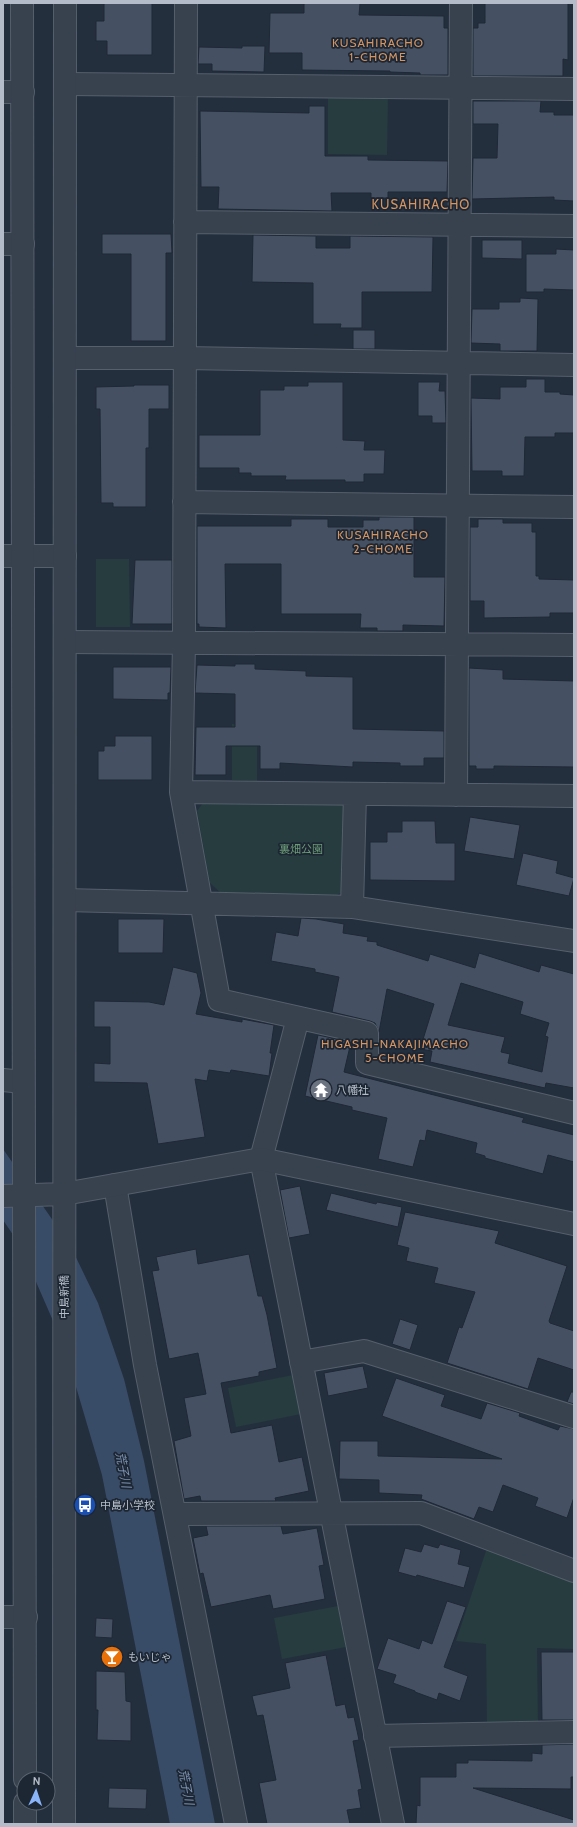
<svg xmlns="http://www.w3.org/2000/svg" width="577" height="1827" font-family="Cabin,'Noto Sans JP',sans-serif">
<rect width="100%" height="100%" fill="#242f3e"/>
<!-- green -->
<path fill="#263c3f" d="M328 96 388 97 387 155 328 154Z
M96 559H129L130 627H96Z
M232 724 257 725V781L232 780Z
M203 803 344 805 346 890 337 895 222 894 210 883 197 811Z
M293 1375 301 1414 236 1427 228 1388Z
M487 1548 574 1581V1649L537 1648 538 1726H487L486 1644 456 1641Z
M338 1606 346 1647 282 1659 274 1618Z"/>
<!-- water -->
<path fill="#394c67" d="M3 1149 70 1245 98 1303 124 1379 144 1461 215 1824H170L102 1475 64 1346 20 1245 3 1220Z"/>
<!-- building -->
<path fill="#455162" stroke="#1f2835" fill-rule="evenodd" d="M104 3H152V55H107V41H96V21H104Z
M304 3H360L359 15 444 16V28H448V75H420V73L390 72V71L302 70V53H269L270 13H304Z
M485 3H568V60L563 59V76H473V28H478V23H485Z
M242 46H265L264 72 212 71V64H198L199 47 242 48Z
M473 101H541L540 112H554V115H574V201L554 200V197L472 199 473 158H497L498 124H473Z
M309 106H325V156H368V160L448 161 447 192H388V198H371V193H331L332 211 218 209 219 187H201L200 111 309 113Z
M102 234H171L172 253H166V341H131V254H102Z
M253 235 316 236V248H350V236L433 237 432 292H362V328H340L341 324H313V283L252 282Z
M482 240H522V259L482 258Z
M556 249 574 250V290L544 289V292H526V254H556Z
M520 298 538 299 537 351H500V344L471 343 472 309H499V302H520Z
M353 330H375V349H353Z
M526 379H545V392H560V394L574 395V433H555V437H525L524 476H502V471H472L471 398 500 399V387H526Z
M308 382H343V440L365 441 364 450H385L384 474H364V482H345V480H285L286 476H251V473H239V468H199V435H260V390H284V386H308Z
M418 382H440L439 391H445L446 423H432V416H418Z
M134 385H169V409H149V448H146V507H113V503H101L100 409H96V387L134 386Z
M379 517H414V577H445L444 626 403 625V631H377V628H360L361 614H281V564H225L226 628 199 627V624H197V526H291V519H328V527H363V520H379Z
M478 519H503V523H532V532H536V576H539V579L574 580V613H550V617L484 618V601H470V527H478Z
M135 560H172V624H132Z
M235 664H255V669L306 671V676L353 677V729L444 731V758H424V766H400V763L353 762V767L280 763V769H260V746H226V775H195L196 727H235V694L195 693 197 665 235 666Z
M113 667H171L170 693H168V700L113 699Z
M469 668 503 670V679L574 681V767L494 766V769H476V766H469Z
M115 736H152V780H98V751H104V746H115Z
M470 817 520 825 514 859 464 851Z
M402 821H435L436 843H455V881L370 880V842H387V832H402Z
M523 853 558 861 556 873 574 878 569 896 516 885Z
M301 918 316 919 344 924 343 933 368 937 367 941 377 942V945L428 961 430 954 475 968 479 953 539 972 541 965 574 974V1088L546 1083 545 1088 430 1062 432 1051 420 1049 434 1004 387 989 379 1032 375 1023 370 1021 332 1012 339 977 315 972V969L271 961 276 932 298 936ZM461 983 523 1002 520 1014 549 1023 545 1036 548 1037 542 1072 508 1063 510 1054 501 1052 505 1037 448 1025Z
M118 919H164L163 953H118Z
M173 967 197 973 201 993 196 1014 242 1022V1019L274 1025 270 1053H272L269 1076 231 1070 230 1073 209 1070 207 1081 195 1079 205 1137 158 1144 147 1083 94 1082V1063L110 1064V1027H94V1001L149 1002 164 1005Z
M318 1035 351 1042 344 1072 524 1118 522 1122 574 1135V1162L548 1155 543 1174 485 1158V1156L475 1153 477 1143 427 1130 425 1141 420 1140 413 1167 378 1159 387 1118 352 1110V1107L305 1096Z
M300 1186 310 1234 289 1238 280 1190Z
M331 1193 376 1204 377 1202 402 1207 398 1227 326 1210Z
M405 1212 499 1231 495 1243 567 1266 549 1321 550 1323 574 1331V1370L538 1358 528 1389 447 1363 459 1327 462 1328 475 1292 434 1283 438 1268 406 1261 409 1248 397 1245Z
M196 1249 198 1264 249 1254 258 1296H262L267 1315 277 1368 259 1372V1376L221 1383 231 1433 272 1425 279 1462 302 1457 309 1491 275 1498 276 1501H201L200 1496 184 1499 174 1441 191 1436 184 1398 206 1394 198 1353 169 1359 152 1271 159 1270 156 1257Z
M400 1319 418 1325 410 1350 392 1344Z
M363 1366 368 1388 328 1396 324 1373Z
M396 1378 445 1395 441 1406 481 1419 487 1403 520 1413 519 1416 558 1430 560 1426 574 1429V1497L567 1518 535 1506 538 1498 503 1485 493 1512 479 1507 474 1519 421 1499 422 1495 379 1493V1480L339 1479 340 1441H378V1456L502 1459 382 1416Z
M571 1392H574V1404L567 1402Z
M206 1526H281L283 1534 317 1528 324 1565 319 1566 325 1599 273 1609 270 1595 211 1607 203 1573 200 1574 193 1538 208 1535Z
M424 1544 438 1548 440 1544 461 1550 458 1564 470 1567 464 1588 417 1575 416 1577 398 1572 405 1548 421 1552Z
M447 1601 466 1607 444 1667 468 1676 460 1701 439 1693 437 1700 415 1692V1691L393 1683 396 1675 377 1669 388 1638 419 1649 422 1640 432 1644Z
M96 1618 113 1619 112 1638 95 1637Z
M541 1652H574V1720H542Z
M326 1655 336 1706 345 1704 348 1718 354 1717 359 1740 353 1741 362 1789 358 1790 361 1808 347 1810 350 1824H267L259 1783 276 1780 263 1715 257 1716 252 1696 290 1688 285 1663Z
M96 1671 125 1672 126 1701 131 1702V1741L97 1740 98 1710H96Z
M574 1744V1777H571V1789L473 1788 574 1820V1824H416L417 1805 420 1806V1777H456V1763H468V1760L532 1761V1753L542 1754V1745Z
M109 1788 147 1789 146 1809 108 1808Z"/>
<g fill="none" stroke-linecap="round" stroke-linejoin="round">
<!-- minor casing -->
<g stroke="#565f6c" stroke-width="24">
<path id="minor" d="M186 3 184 643 181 792 219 1000 367 1033V1063L574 1113
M66 84 574 89
M3 92H23
M185 222 574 226
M3 244H23
M65 358H185L574 365
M184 502 574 507
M3 556H65
M65 642 574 645
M181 792 574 796
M456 795 461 3
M65 900 352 907 574 941
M352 907 355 794
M298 1018 261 1159 393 1824
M3 1080 23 1082
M115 1185 145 1365 236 1824
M301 1362 364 1351 574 1417
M175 1514 421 1513 574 1571
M3 1617H26
M375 1736 574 1732"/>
</g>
<!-- tertiary casing -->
<g stroke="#565f6c" stroke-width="24">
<path id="tertiary" d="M22 3 25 1779
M3 1196 64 1194 261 1159 574 1224
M25 1824V1803
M64 1824 65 3"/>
</g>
<!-- minor -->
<use href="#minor" stroke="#38414e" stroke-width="22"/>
<!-- tertiary -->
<use href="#tertiary" stroke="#38414e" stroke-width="22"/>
</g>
<!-- icons -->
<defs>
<g id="temple-disc" transform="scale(1.15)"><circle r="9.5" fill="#6b7280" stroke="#1d2633"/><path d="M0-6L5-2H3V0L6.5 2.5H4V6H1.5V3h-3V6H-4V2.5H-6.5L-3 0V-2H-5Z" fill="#fff"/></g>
<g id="bus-disc" transform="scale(1.15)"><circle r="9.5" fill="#1a4fb4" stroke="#1d2633"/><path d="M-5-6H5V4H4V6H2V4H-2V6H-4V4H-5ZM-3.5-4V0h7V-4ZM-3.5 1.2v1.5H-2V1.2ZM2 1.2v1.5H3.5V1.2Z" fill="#fff"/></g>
<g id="bar-disc" transform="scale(1.15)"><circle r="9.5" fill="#e8710a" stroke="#1d2633"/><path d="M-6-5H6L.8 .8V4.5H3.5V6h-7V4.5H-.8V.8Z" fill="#fff"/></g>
</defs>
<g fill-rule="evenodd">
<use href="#temple-disc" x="321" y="1090"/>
<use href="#bus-disc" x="85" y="1505"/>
<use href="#bar-disc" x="112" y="1657"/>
</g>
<g text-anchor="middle" stroke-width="3.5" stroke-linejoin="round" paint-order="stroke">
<!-- park labels -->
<g font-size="11" fill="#6b9a76" stroke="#1d2633">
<text x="301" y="853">裏畑公園</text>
</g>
<!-- poi labels -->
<g font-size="11" fill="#b4bcc9" stroke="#1d2633" text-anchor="start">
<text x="336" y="1094">八幡社</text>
<text x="100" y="1509">中島小学校</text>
<text x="128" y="1661">もいじゃ</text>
</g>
<!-- street labels -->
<g font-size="11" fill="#b4bcc9" stroke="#1d2633">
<text transform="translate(64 1297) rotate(-90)" y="4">中島新橋</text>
</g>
<!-- neighbourhood labels -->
<g font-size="12" letter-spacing="1" fill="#d59563" stroke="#1d2633">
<text x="378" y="47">KUSAHIRACHO<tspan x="378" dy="14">1-CHOME</tspan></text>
<text x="383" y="539">KUSAHIRACHO<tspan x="383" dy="14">2-CHOME</tspan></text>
<text x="395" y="1048">HIGASHI-NAKAJIMACHO<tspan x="395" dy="14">5-CHOME</tspan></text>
</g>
<!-- water labels -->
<g font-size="12" font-style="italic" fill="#7c92b1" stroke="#1d2633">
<text transform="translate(123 1470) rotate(79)" y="4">荒子川</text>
<text transform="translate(186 1787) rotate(79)" y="4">荒子川</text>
</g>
<!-- quarter labels -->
<g font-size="13" letter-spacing="1" fill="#d59563" stroke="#1d2633">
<text x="421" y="209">KUSAHIRACHO</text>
</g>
</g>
<!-- border -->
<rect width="577" height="1827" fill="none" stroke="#b4bcc9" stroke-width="8"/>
<!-- north arrow -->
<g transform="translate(36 1791) rotate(3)"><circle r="19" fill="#1d2633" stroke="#59626f"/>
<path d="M0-3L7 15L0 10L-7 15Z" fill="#8ab4f8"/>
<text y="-6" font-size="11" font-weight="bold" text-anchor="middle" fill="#b4bcc9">N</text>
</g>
</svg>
